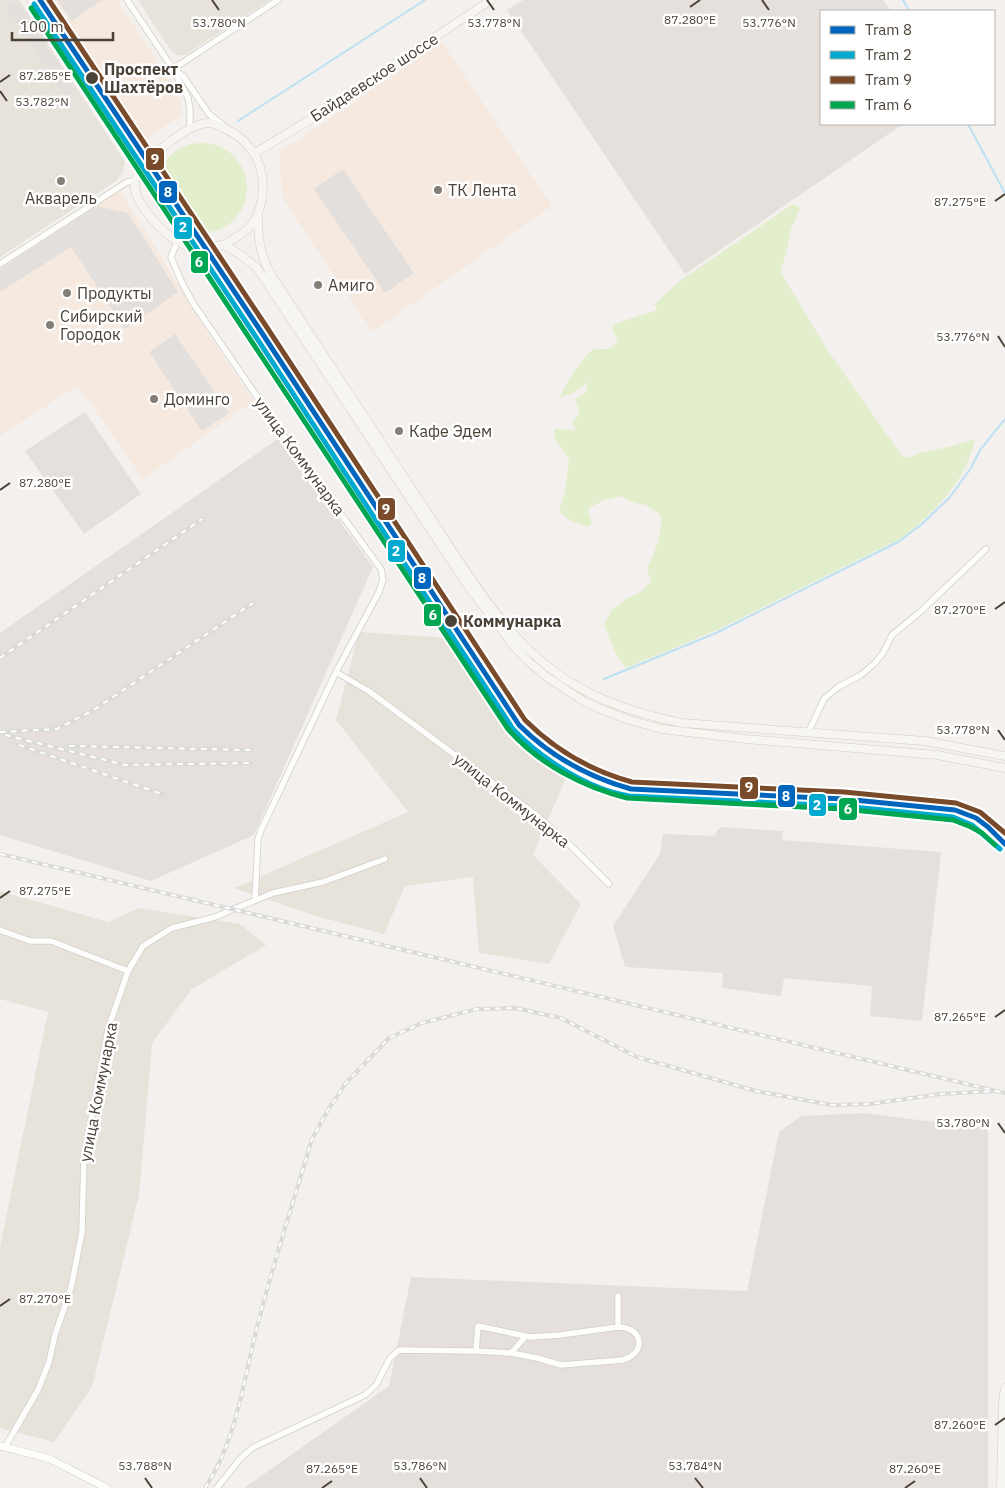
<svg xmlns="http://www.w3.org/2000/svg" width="1005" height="1488" font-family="'IBM Plex Sans',sans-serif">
<rect width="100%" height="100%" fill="#f3f0ed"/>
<!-- residential -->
<path fill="#e7e2da" d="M0 0H19L125 162 123 171 116 181 0 257Z
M138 0H270L185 55H176L169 48Z
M359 632 448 638 519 734 565 780 533 855 581 904 549 964 479 953 473 877 405 886 384 934 316 916 234 888 408 812 336 720Z
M0 891 108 922 139 908 240 924 266 945 192 989 152 1043 139 1195 92 1387 54 1442 0 1428V1247L48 1012 0 999Z"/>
<!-- commercial -->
<path fill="#f6eae0" d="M51 0H117L171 81 181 101V116L143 140Z
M442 42 552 206 372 332 283 199 279 153Z
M119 190 162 257 192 309 254 401 143 479 78 385 0 436V268Z"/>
<!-- industrial -->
<path fill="#e5e0dc" d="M523 0H883L891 11H821V124H903L685 274 507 10Z
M85 412 141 494 84 534 25 451Z
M279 438 373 567 254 835 151 881 0 835V633Z
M721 827 783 831 782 840 941 852 922 1021 870 1016 872 986 784 978 781 996 722 988 723 973 625 967 613 926 660 854 663 834 715 836 716 832Z
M864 1113 988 1129V1488H244L389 1386 411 1277 747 1291 779 1132 801 1116Z"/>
<!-- green -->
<path fill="#e3eecc" d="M157 188a45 45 0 1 1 90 0a45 45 0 1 1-90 0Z
M793 204 800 208 791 229 781 273 826 348 902 456 908 458 922 452 949 447 975 439C966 482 934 513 900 539L715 631 626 668 617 657 604 625 611 611 626 599 642 591 651 581 647 569C655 552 662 534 661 515L646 505 635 503 620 496 602 501 589 508 588 513 592 523 588 527 569 520 559 511 565 492 569 459 555 439 554 429 576 430 572 422 580 413 575 400 586 392 588 382 573 393 560 398C568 379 578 364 593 349H608L618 342 612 328 614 324 657 310 655 304 666 293 684 278Z"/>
<!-- parking -->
<path fill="#e2dfdc" d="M57 0H102L72 21Z
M15 1 75 90 66 97 6 7Z
M343 169 414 273 385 293 314 189Z
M97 206 128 213 178 292 125 329 71 247 0 292V269Z
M175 334 229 413 202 431 149 352Z"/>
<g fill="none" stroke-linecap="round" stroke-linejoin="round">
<!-- stream -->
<path stroke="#bce1f3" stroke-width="2" d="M903 0 909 11
M238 121 425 0
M968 124 1005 193
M604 679 716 633 898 542 922 524 950 497 971 468 980 450 1005 419"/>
<!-- minor casing -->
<g stroke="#d1ceca" stroke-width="7">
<path id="minor" d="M127 0 173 69 188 98 190 109V129
M173 69 278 0
M174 70 183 76 209 114 224 126
M177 242 171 257 181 281 193 303 282 433 381 569 383 580 379 592 336 672 261 830 258 839 255 900
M0 264 127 182 136 180
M336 672 370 692 540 818 571 846 609 884
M808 733 824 699 838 687 861 675 875 663 883 653 892 635 920 612 986 549
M0 930 30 941H51L128 971
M476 1351 511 1353 537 1358 561 1365 623 1360C648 1352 642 1327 618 1327
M511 1353 526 1336
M5 1447 38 1390 49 1362 55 1335 71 1288 82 1232 84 1157 108 1029 128 971 143 946 172 928 215 917 273 893 323 882 385 859
M217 1488 239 1460 252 1448 365 1395 376 1385 390 1358 399 1350 476 1351 478 1326 530 1337 560 1335 618 1327V1296"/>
</g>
<!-- tertiary casing -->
<g stroke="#d1ceca" stroke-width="8">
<path id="tertiary" d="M0 1446 50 1459 107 1488"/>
</g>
<!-- secondary casing -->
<g stroke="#d3cdc3" stroke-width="9">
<path id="secondary" d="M32 0 123 138 144 167
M255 153 321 113 491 0
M258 218C258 241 261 259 273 278 323 354 373 430 423 506 459 560 498 629 551 669 590 699 634 713 682 723L925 741 1005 756
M223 245C251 230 261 221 263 187 263 159 247 137 221 127 218 126 213 123 210 123 190 121 143 160 136 178 132 189 139 202 145 210 159 229 179 249 203 248 209 248 216 245 222 245 230 246 250 262 257 268L468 586 513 645 529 662 547 677 585 702 598 708 629 720 662 729 746 739 937 755 1005 768
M1001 1488 1003 1402 1005 1388"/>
</g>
<!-- minor -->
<use href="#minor" stroke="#fdfdfc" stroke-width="5.5"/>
<!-- tertiary -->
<use href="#tertiary" stroke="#fdfdfc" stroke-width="7"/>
<!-- secondary -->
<use href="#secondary" stroke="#f7f5f0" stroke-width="8"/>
<!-- rail casing -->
<g stroke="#dadad9" stroke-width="4">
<path id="rail" d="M0 658 202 519
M0 732 57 729 95 709 253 603
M5 735 125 765 251 763
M19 745 165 795
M69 746 251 750
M0 854 1005 1093
M205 1488C233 1446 242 1393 253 1344 269 1275 292 1207 312 1139L328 1110 345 1084 389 1038 422 1023 477 1009 515 1008 561 1018 637 1057 756 1091 831 1105 870 1104 941 1094 996 1091"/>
</g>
<!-- rail -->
<use href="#rail" stroke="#fff" stroke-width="2" stroke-dasharray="5.5" stroke-linecap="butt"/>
<!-- tram-1 casing -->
<g stroke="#fff" stroke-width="9">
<path id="tram-1" d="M40 0 258 327 519 725C550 756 588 777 631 789L844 799 955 810 976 818 988 827 1005 844"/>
</g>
<!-- tram-2 casing -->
<g stroke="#fff" stroke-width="9">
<path id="tram-2" d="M34 4 252 331 513 729C535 753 572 778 603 789 611 792 620 794 629 796L843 806 953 817 972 825 1000 849"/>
</g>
<!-- tram-3 casing -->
<g stroke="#fff" stroke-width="9">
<path id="tram-3" d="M49 0 264 323 525 720C555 750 592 771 632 782L844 792 956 803 980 812 1005 833"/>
</g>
<!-- tram-4 casing -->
<g stroke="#fff" stroke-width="9">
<path id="tram-4" d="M31 8 508 729C538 764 584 787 627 798L843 809 953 820 971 827 982 833 995 845"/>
</g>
<!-- tram-1 -->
<use href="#tram-1" stroke="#0065bd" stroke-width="5"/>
<!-- tram-2 -->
<use href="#tram-2" stroke="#00a9ce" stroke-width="5"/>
<!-- tram-3 -->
<use href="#tram-3" stroke="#7a4b2a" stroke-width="5"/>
<!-- tram-4 -->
<use href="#tram-4" stroke="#00a651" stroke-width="5"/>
</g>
<!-- ticks -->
<path fill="none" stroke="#4a4137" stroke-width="2" d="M212 0 219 10M487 0 494 10M762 0 769 10M690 7 700 0M0 82 10 75M0 91 7 101M995 201 1005 194M998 336 1005 347M0 490 10 483M995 609 1005 602M998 730 1005 740M0 898 10 891M995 1017 1005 1010M998 1123 1005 1133M0 1306 10 1299M995 1425 1005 1418M145 1478 152 1488M420 1478 427 1488M695 1478 703 1488M322 1488 332 1481M905 1488 915 1481"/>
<!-- markers -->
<g fill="#4a4137" stroke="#fff" stroke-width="2">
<circle cx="92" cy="78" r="7"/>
<circle cx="451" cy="621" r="7"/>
</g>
<g fill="#857e77" stroke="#fff" stroke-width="2">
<circle cx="61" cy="181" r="5"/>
<circle cx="438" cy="190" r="5"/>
<circle cx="318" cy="285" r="5"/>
<circle cx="67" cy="293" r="5"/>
<circle cx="50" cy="325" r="5"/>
<circle cx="154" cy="399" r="5"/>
<circle cx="399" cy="431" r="5"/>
</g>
<g text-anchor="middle" stroke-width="5" stroke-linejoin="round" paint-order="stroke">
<!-- stop labels -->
<g font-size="16" font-weight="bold" fill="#4a4137" stroke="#fff" text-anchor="start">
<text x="104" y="75">Проспект<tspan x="104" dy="18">Шахтёров</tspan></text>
<text x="463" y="627">Коммунарка</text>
</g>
<!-- street labels -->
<g font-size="16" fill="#4a4137" stroke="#fff">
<text transform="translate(374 77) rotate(-33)" y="6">Байдаевское шоссе</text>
<text transform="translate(300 456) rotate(54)" y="6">улица Коммунарка</text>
<text transform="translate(512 800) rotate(38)" y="6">улица Коммунарка</text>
<text transform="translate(98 1092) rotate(-79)" y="6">улица Коммунарка</text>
</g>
<!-- poi labels -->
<g font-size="16" fill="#4a4137" stroke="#fff" text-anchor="start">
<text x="448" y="196">ТК Лента</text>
<text x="61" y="204" text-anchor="middle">Акварель</text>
<text x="328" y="291">Амиго</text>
<text x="77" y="299">Продукты</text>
<text x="60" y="322">Сибирский<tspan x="60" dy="18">Городок</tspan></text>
<text x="164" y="405">Доминго</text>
<text x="409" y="437">Кафе Эдем</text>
</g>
</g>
<g font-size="12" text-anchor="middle" fill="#4a4137" stroke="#fff" stroke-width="5" stroke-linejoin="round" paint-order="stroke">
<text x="690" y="24">87.280°E</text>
<text x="219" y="27">53.780°N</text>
<text x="494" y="27">53.778°N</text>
<text x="769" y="27">53.776°N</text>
<text x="45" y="80">87.285°E</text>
<text x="42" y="106">53.782°N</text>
<text x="960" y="206">87.275°E</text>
<text x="963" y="341">53.776°N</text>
<text x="45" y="487">87.280°E</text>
<text x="960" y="614">87.270°E</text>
<text x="963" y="734">53.778°N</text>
<text x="45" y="895">87.275°E</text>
<text x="960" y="1021">87.265°E</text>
<text x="963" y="1127">53.780°N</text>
<text x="45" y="1303">87.270°E</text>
<text x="960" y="1429">87.260°E</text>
<text x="145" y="1470">53.788°N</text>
<text x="420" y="1470">53.786°N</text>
<text x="695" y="1470">53.784°N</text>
<text x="332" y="1473">87.265°E</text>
<text x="915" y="1473">87.260°E</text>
</g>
<g stroke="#fff" stroke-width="2">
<rect x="145" y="147" width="20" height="24" rx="5" fill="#7a4b2a"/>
<rect x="158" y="180" width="20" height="24" rx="5" fill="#0065bd"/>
<rect x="173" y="216" width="20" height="24" rx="5" fill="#00a9ce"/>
<rect x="190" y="250" width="19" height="24" rx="5" fill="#00a651"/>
<rect x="377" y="497" width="19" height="24" rx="5" fill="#7a4b2a"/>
<rect x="387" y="539" width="19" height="24" rx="5" fill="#00a9ce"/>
<rect x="413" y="566" width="19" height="24" rx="5" fill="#0065bd"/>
<rect x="423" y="603" width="19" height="24" rx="5" fill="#00a651"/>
<rect x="739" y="776" width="20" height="24" rx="5" fill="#7a4b2a"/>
<rect x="777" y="784" width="19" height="24" rx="5" fill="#0065bd"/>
<rect x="808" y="793" width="19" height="24" rx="5" fill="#00a9ce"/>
<rect x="838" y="797" width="20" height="24" rx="5" fill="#00a651"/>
</g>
<g font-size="14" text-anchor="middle" font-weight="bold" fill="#fff">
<text x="155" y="164">9</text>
<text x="168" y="197">8</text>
<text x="183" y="232">2</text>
<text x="199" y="267">6</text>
<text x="386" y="514">9</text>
<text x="396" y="556">2</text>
<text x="422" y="583">8</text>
<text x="433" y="620">6</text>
<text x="749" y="792">9</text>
<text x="786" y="801">8</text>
<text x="817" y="810">2</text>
<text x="848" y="814">6</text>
</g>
<!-- legend -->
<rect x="820" y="10" width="175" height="115" fill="#ffffff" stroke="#b7b3af"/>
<rect x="830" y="26" width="25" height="8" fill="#0065bd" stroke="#b7b3af"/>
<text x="865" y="35" font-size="15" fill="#4a4137">Tram 8</text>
<rect x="830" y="51" width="25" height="8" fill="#00a9ce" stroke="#b7b3af"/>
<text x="865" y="60" font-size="15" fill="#4a4137">Tram 2</text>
<rect x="830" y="76" width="25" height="8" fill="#7a4b2a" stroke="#b7b3af"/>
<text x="865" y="85" font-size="15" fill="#4a4137">Tram 9</text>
<rect x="830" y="101" width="25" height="8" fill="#00a651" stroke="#b7b3af"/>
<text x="865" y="110" font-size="15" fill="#4a4137">Tram 6</text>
<!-- scale -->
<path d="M12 32v8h101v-8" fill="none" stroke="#4a4137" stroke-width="2.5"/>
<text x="20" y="32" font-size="15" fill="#4a4137" stroke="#ffffff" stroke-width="4" paint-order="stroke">100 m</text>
</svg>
